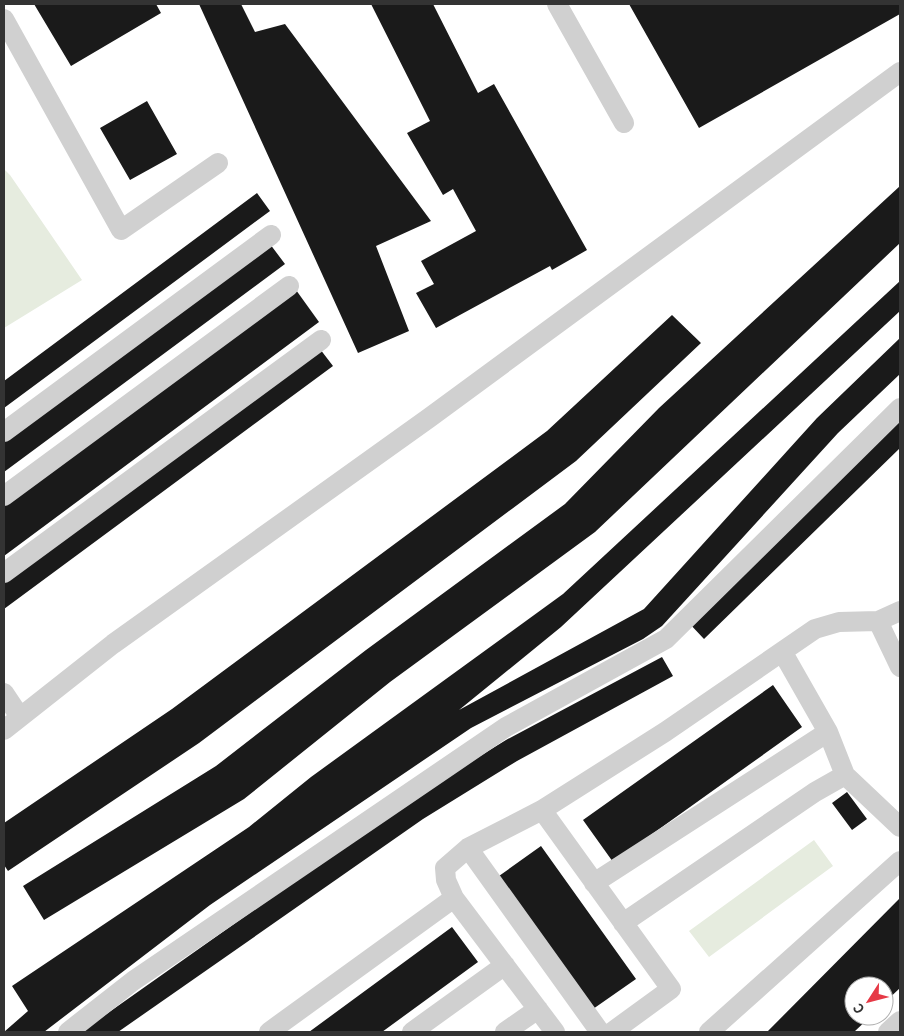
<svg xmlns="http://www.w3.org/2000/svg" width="904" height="1036" font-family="Overpass,sans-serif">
<rect width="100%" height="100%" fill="#fff"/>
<!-- green -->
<path fill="#e6ecdf" d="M4 169 10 175 82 280 4 328Z
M814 840 833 866 709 957 689 931Z"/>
<!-- building -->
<path fill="#1a1a1a" d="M34 4H156L161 13 71 66Z
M199 4H241L255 32 285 24 431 221 376 246 409 331 358 353Z
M371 4H433L478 93 494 84 587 250 552 270 550 266 436 328 416 293 434 284 421 261 476 231 453 189 443 195 407 133 430 121Z
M629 4H900V14L699 128Z
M147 101 177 154 130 180 100 128Z
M900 186V243L595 532 390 682 244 799 44 920 23 886 216 766 366 650 565 504 659 408Z
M257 193 270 211 4 408V381Z
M270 244 285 264 4 472V441Z
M900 281V311L561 627 459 710 644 609 817 418 900 338V374L838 433 662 626 643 639 471 728 210 905 44 1032H4L28 1011 12 986 249 827 311 777 563 594Z
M296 290 319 322 4 556V506Z
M672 315 701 343 576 461 199 743 8 871 4 865V823L172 709 547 431Z
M320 349 333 366 4 609V583Z
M900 416V448L704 639 688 622Z
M662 657 673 676 517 761 423 819 118 1032H81L414 797 506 740Z
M773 685 802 727 613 862 583 820Z
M847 792 867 819 852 830 832 803Z
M541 846 636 979 593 1009 499 876Z
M899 899 900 988 884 1003V986H854V1016H871L854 1032H767Z
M452 927 478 962 382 1032H309Z"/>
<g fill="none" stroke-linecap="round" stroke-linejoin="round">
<!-- minor -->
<path stroke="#d0d0d0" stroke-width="20" d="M557 4 624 123
M4 19 121 230 218 163
M4 432 271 235
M4 496 289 286
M4 573 321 340
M878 621 900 667
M783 653 828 732 845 775 900 827
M4 693 20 717
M4 730 113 644 429 418 900 72
M542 810 671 989 612 1032
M594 883 828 732
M454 898 446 880 445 868 468 848
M623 923 815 792 845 775
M68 1032 133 981 506 727 666 639 900 408
M269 1032 454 898 555 1032
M412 1032 505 965
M505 1032 538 1009
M600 1032 468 848 542 810 665 732 815 629 839 622 878 621 900 611
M709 1032 900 861
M888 1032 900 1021"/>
</g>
<!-- border -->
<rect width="904" height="1036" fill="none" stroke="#333333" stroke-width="10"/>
<!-- north arrow -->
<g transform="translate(869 1001) rotate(234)"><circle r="24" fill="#ffffff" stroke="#adadad"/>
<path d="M0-4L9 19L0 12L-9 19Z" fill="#e63946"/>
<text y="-8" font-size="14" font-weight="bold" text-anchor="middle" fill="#333333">С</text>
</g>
</svg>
